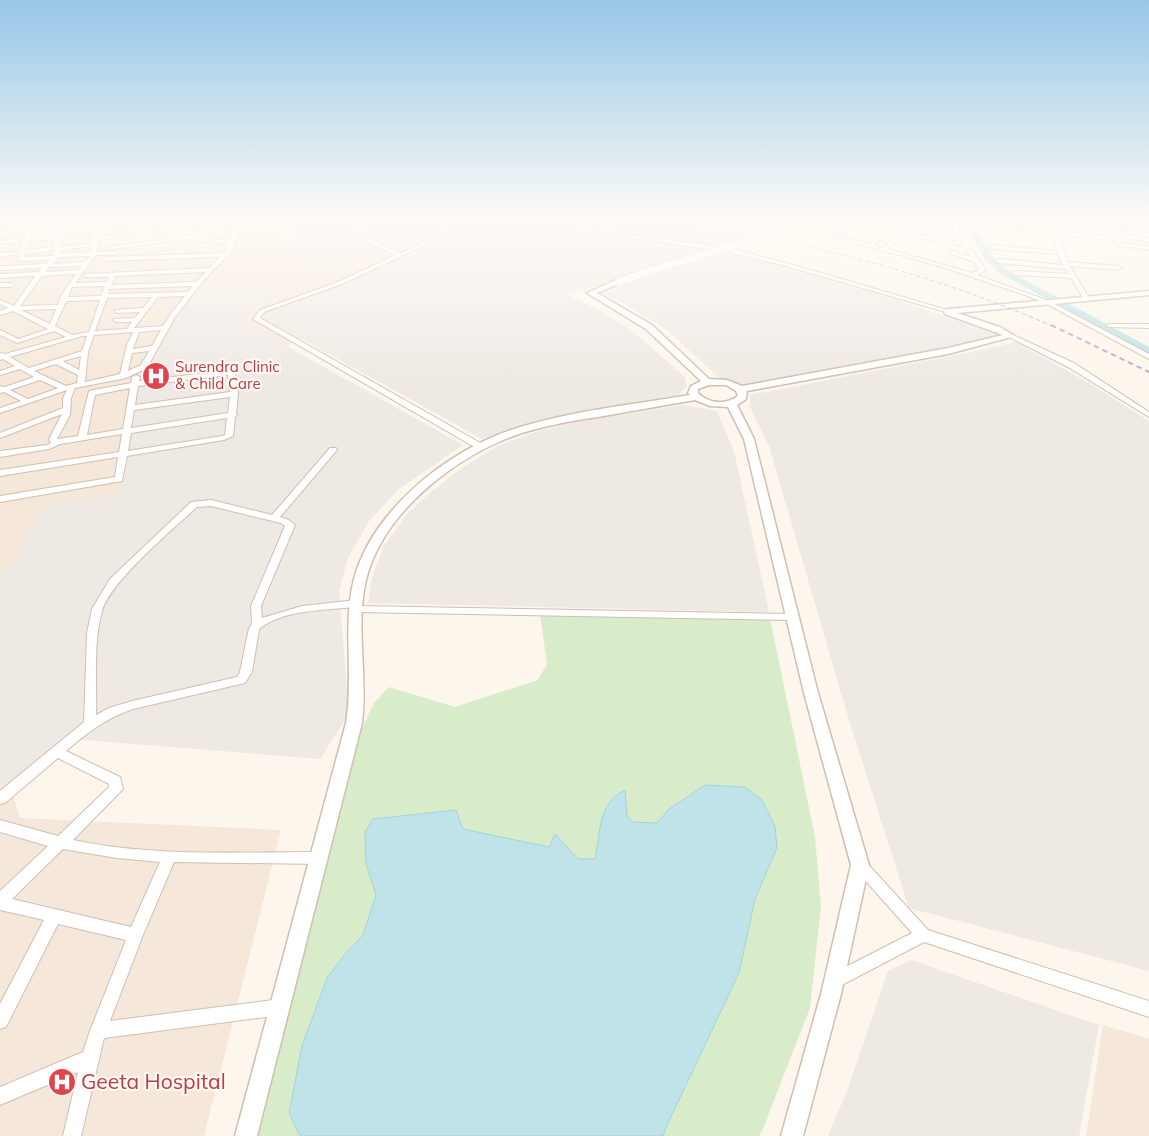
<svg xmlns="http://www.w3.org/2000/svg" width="1149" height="1136" font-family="Mulish,sans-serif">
<rect width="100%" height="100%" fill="#fdf6ec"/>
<!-- residential -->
<path fill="#f5e8da" d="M0 223H403L397 292 242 368 0 700Z
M0 751 20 818 281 830 204 1136H0Z
M1103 1025 1149 1039V1136H1086Z"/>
<!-- industrial -->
<path fill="#efe9e4" d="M303 223H358L352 237 395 255 389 258 349 259 343 266 303 264 313 254 242 251 250 240 294 239Z
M364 223H462L401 253 359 236Z
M474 223H684L755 237 566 295 595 308 630 329 684 376 687 386 678 395 530 423 482 439 264 318 265 315 364 278Z
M718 253 751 257 891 298 1001 336 927 352 744 384 728 381 718 377 667 330 623 303 602 294Z
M193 295H293L253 310 244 318 260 331 463 445 399 489 369 521 348 558 339 591 349 714 320 759 84 740 68 737 0 790V570L10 568 45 504 117 495 125 470 140 372 154 363 179 312Z
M1016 342 1089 383 1149 421V971L909 908 848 717 769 446 750 407V395L971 352Z
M684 405 717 411 734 451 769 612 368 603 372 577 384 546 407 514 431 492 463 467 498 446 535 432 586 420Z
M911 960 1099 1025 1079 1136H828L847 1091 888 971Z"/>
<!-- green -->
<path fill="#d8ecc9" d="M540 614 770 618 815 837 821 906 810 1008 762 1131 759 1136H256L356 741 374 703 389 687 455 707 538 680 547 664Z"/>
<!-- water -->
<path fill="#bfe3e8" stroke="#a5d3da" d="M705 785 745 787 762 800 775 826 777 848 755 899 739 973 668 1123 663 1136H300L289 1113 302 1046 327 978 346 953 363 935 376 895 366 864 365 832 373 819 456 810 463 829 549 847 555 834 578 859H595C601 832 597 804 625 790L627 815 632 822 657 823 669 809Z"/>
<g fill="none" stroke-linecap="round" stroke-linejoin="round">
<!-- river -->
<path fill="#bfe3e8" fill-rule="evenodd" d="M965 223H973L992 256 1007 270 1149 347V355L1001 274 985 259Z"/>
<!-- minor casing -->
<g stroke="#d1beb0" stroke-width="2">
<path id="minor" d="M0 223H12L0 225Z
M54 223H60V247L92 243 91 223H95L96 227 135 223H148L97 230V237L195 226 198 228 97 240 99 244 97 252 114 251 117 253 114 255H96L75 283 106 282 109 277H84V275L86 274 209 268 220 257 104 261 101 259 104 257 224 253 229 243 201 242 197 238 104 250 101 248 195 235 193 231 196 229 203 239 230 240 234 223H239L236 242 232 251 204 280 175 317 147 368 126 378 75 388 71 398 70 415 57 439 78 436 89 391 131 383 132 377 136 375 140 377 139 381 231 370 235 372 238 394 236 413 237 415 235 417 233 436 224 440 127 456 122 481 0 502V496L115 477 118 457 0 476V470L119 452 122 434 60 444 49 449 0 457V451L47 445 51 443 49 439 62 414 0 438V433L63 408V398L67 390 0 413V408L21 401 4 392 0 393V386L5 387 34 377 20 369 0 375V371L15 366 3 359 0 360V353L5 354 66 337 54 331 17 343 0 335V330L18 339 48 329 13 311 0 315V311L8 308 0 304V300L14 306 35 276 0 278V274L38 272 42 268 0 270V266L46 264 50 260 21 261 18 259 19 254 0 257V253L20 251 23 242 1 244 0 241 24 238 26 232 0 235V231L27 229 30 224 33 226 29 238 54 236ZM54 239V247L26 250 29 241ZM92 246 91 252 60 253V250ZM54 250 53 256 24 257 25 254ZM90 256 85 262 52 264 59 257ZM82 266 78 270 45 272 49 267ZM206 272 196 282 111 285 115 276ZM76 274 59 299 60 300 58 305 20 306 42 276ZM105 286 101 296 68 297 72 287ZM193 286 188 292 108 294 109 289ZM185 296 170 315 163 326 134 328 158 297ZM152 297 143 308 115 310V312L117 313 140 312 135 318 114 319 113 320 116 322H132L127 329 95 331 107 298ZM100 300 89 332 72 335 55 326 66 301ZM56 309 50 324 21 310ZM161 330 152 346 133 349 139 332ZM133 332 127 345 120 374 85 382 88 352 94 335ZM82 336H87L82 351 29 368 10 357ZM149 351 141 365 128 371 132 353ZM81 356 79 370 63 361ZM56 364 78 375 77 383 66 386 34 371ZM228 375 230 392 135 405 138 386ZM40 380 58 388 28 399 10 390ZM130 388 123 429 87 435 95 395ZM230 397 228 413 131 428 134 410ZM227 418 225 435 222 436 128 451 131 433Z
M359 223H364L359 235 401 253 466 223H472L342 284 264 312 260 318 484 445V449H478L253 319 260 310 338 282 396 255 354 237Z
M532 223H544L728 248 790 264 951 311 946 312 786 266 728 252Z
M783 223H791L869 244 892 223H898L891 229 900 231 912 223H917L906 232 915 234 929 223H934L920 235 936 238 935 223H940L941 237 938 238 956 242 952 223H957L961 245 902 235 898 241 888 249 972 273 980 269 974 262 949 253 952 251 971 257 966 250 971 249 986 270 977 275 1049 301 1149 354V359L1045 303 1025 295 939 266ZM888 232 898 234 883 248 874 245Z
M1030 223H1042L1059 226 1056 228Z
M1064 223H1080L1124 229V231L1122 232 1069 223 1063 232 1117 237 1122 243 1149 246V250L1114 245V243L1117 242 1115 240 1061 235 1059 238 1068 262 1119 266 1122 268 1119 270 1070 266 1089 298 1086 300 1083 298 1071 278 1015 275 1012 273 1015 271 1069 274 1065 269 999 263 996 261 999 259 1063 265 1058 254 991 249 988 247 991 245 1057 251 1053 238 1056 234 985 226 988 224 1058 231Z
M1113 223 1149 227V231L1115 226Z
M1113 232 1149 238V242L1111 235V233Z
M0 283H11L14 285 11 287H0Z
M1109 324H1149V328L1107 327V325Z
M1009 335H1013L1074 363 1149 412V417L1068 367 1009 337Z
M330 448H336L337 450 280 517 287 519 295 525 261 606 262 618 302 606 357 600 362 603 359 606 793 614 798 617 793 620 357 612 353 611 352 609 353 607C323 611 284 609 259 629L252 672 245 683 133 709C106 718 87 733 66 751L120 777 123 789 73 840C152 857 239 852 319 852L324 854 326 858 324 862 319 864 174 862 143 935 110 1021 281 999 287 1001 289 1007 287 1013 281 1015 104 1038 81 1136H63L78 1072 0 1105V1087L83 1052 90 1031 126 940 58 924 6 1027 0 1029V1004L44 920 0 910V891L48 846 0 832V820L58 836 109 787V784L58 758 5 803 0 804V791L84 722 87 633 92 609 110 579 191 502 211 500 272 515ZM211 506 281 523 285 526 251 606 252 624 249 628 240 672 237 677 132 701 109 708 96 715C97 681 93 644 102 611 110 582 173 529 197 507ZM63 849 117 858 160 862 131 927 12 899Z
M860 859 865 861 928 930 1149 1001V1017L924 942 840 986 834 989 828 986 826 981 828 976 912 933 855 869 853 865 855 861Z"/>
</g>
<!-- tertiary casing -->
<g stroke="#d1beb0" stroke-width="3">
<path id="tertiary" d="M616 280 623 282 597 293 652 325 709 379 727 380 742 386 948 348 1003 335 945 314 944 311 948 309 1149 291V295L957 313 1000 327 1015 336 948 354 747 391 746 399 737 405 754 439 818 693 869 865 841 994 803 1136H781L821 994 851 865 804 693 744 439 728 407 710 406 695 400C662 406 630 411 598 417 570 421 543 426 516 435 455 457 382 513 366 580 355 626 368 676 362 723L257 1136H235L346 723C354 676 342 626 354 579 372 511 446 452 511 430 568 411 631 405 690 395L688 393 691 386 701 381 646 329 587 293ZM709 385H726L736 391 738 396C726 405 709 404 698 393V389Z"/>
</g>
<!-- minor -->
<use href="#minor" fill="#fff" fill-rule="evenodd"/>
<!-- tertiary -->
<use href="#tertiary" fill="#fff" fill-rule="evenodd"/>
<!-- rail-far1 -->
<path stroke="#b9a8c9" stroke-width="1" stroke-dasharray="4.5 3" stroke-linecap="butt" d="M705 223C824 248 943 277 1054 327"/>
<!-- rail -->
<path stroke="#b9a8c9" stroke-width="2" stroke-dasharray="5.5 4" stroke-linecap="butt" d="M1051 325 1149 372"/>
<!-- tertiary-bridge casing -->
<g stroke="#d1beb0" stroke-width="9" stroke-linecap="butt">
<path id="tertiary-bridge" d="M619 282 649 271 753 240 781 223"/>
</g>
<!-- tertiary-bridge -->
<use href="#tertiary-bridge" stroke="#fff" stroke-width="8"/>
</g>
<!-- sky -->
<linearGradient id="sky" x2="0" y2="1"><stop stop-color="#97c7e8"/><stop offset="0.58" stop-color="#fefbf6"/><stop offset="1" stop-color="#fefbf6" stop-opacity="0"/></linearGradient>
<rect width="1149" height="382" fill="url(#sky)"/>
<!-- icons -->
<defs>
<g id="hospital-disc" transform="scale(1.4375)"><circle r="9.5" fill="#e0444e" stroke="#fffaf3"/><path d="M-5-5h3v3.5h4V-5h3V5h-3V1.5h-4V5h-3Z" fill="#fff"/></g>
</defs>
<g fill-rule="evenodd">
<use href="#hospital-disc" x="156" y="376"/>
<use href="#hospital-disc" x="62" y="1082"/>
</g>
<g text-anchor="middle" stroke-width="4.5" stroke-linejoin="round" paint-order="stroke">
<!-- far-health labels -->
<g font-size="15" fill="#be3a42" stroke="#fffaf3" text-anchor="start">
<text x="175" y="372">Surendra Clinic<tspan x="175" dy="17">&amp; Child Care</tspan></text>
</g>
<!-- near-health labels -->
<g font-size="21" fill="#be3a42" stroke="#fffaf3" text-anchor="start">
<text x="81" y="1089">Geeta Hospital</text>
</g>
</g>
</svg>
